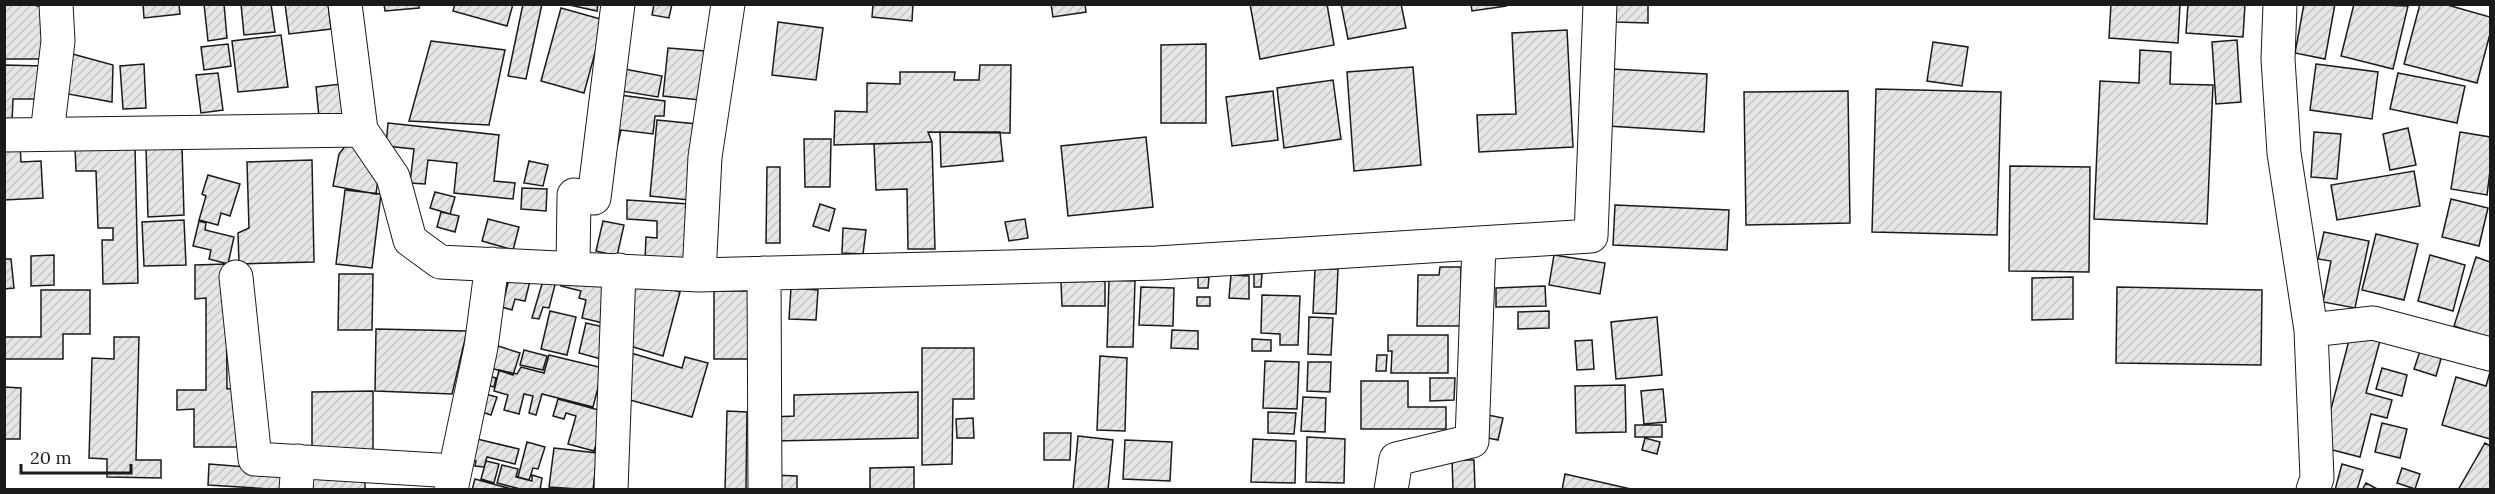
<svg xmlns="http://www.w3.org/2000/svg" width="2495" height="494" font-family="Lora,serif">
<defs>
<pattern id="building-hatch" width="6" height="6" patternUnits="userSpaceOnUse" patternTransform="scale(1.5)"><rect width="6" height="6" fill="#e6e6e6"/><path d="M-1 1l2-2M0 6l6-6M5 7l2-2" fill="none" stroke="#c5c5c5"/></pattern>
</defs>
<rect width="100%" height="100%" fill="#fff"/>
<!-- building -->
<path fill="url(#building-hatch)" stroke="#1a1a1a" stroke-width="1.5" d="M4 4H30L53 10 48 59H4Z
M143 4H179L180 14 144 18Z
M204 4H224L227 38 208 41Z
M241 4H271L275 32 244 35Z
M285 4H328L331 29 289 34Z
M384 4H419V8L385 11Z
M455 4H513L507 26 453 11Z
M523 4H542L526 79 508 76Z
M565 4H598L597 11Z
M654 4H672L669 18 652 15Z
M873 4H913L912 21 872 17Z
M1051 4H1085L1086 12 1053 17Z
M1250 4H1327L1334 45 1260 59Z
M1341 4H1401L1406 28 1348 39Z
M1471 4H1506V6L1472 11Z
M1616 4H1648V23L1615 22Z
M2111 4H2180L2178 43 2109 38Z
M2188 4H2245L2243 37 2186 33Z
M2304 4H2335L2325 59 2295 53Z
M2354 4 2408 6 2393 69 2341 56Z
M2420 4H2444L2490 17V34L2477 83 2404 64Z
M561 8 604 20 584 93 541 81Z
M778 22 823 28 816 80 772 75Z
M1567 30 1573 147 1479 152 1477 115 1516 114 1512 33Z
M281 35 288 87 238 92 232 41Z
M2237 40 2241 102 2216 104 2212 42Z
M431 41 505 50 489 125 409 121Z
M1933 42 1968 47 1962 86 1927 81Z
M228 44 231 66 204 70 201 47Z
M1206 44V123H1161V45Z
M668 48 705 51 700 100 663 96Z
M2140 50 2171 52 2170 84 2213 85 2207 224 2094 219 2100 81 2139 83Z
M69 53 113 65 112 102 68 94Z
M144 64 146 108 123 109 120 66Z
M2316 64 2378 72 2372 119 2310 110Z
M4 65 44 66 42 99H13L12 123H4Z
M980 65H1011L1010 133 928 132 932 142 834 145 835 111 867 112V83L900 84V72H955L954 80H979Z
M1413 67 1421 165 1354 171 1347 72Z
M619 68 662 76 658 97 615 90Z
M1612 69 1707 74 1704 132 1608 126Z
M218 73 223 110 201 113 196 75Z
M2398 73 2465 86 2457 123 2390 109Z
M1333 80 1341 139 1284 148 1277 88Z
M341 84 344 114 319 117 316 87Z
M1876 89 2001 92 1997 235 1872 232Z
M1273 91 1278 140 1232 146 1226 97Z
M1848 91 1850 223 1746 225 1744 92Z
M612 94 665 101 664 116H655L653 134 621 130 617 147H605Z
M657 120 697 124 689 200 650 196Z
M388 123 499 135 494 181 515 183 513 199 454 193 457 163 428 160 425 184 410 183 414 149 386 146Z
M2408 128 2416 165 2390 170 2383 134Z
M940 132H1000L1003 161 941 167Z
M2314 132 2341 134 2337 179 2311 177Z
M2460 132 2490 137V171L2487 195 2451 189Z
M1146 137 1153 207 1068 216 1061 146Z
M804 139H831L830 187H805Z
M350 140 378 178 376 194 333 186 339 154Z
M932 142 935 249H908L907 189 876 190 874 144Z
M20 143 21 162 41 161 43 198 4 200V144Z
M135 146 138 283 103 284 102 240H113V228H98L96 171H76L75 147Z
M182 147 184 215 148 217 146 148Z
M312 160 314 262 239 264 238 233 249 228 247 162Z
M529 161 548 165 543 186 524 183Z
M2010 166 2090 167 2089 272 2009 271Z
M767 167H780V243H766Z
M2414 171 2420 206 2337 220 2331 185Z
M208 175 240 184 230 216 221 213 218 225 199 220 206 196 202 194Z
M522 188 547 189 546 211 521 209Z
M345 190 381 194 372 268 336 264Z
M435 192 455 197 450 214 430 208Z
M2451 199 2488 208 2479 246 2442 237Z
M627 200 689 204 686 262 645 260 646 237 657 238V221L627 219Z
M820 204 835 209 829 231 813 226Z
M1615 205 1729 210 1727 250 1613 245Z
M441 212 459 216 455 232 437 227Z
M488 219 519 227 513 250 482 241Z
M1025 219 1028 238 1009 241 1005 222Z
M184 220 186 265 144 266 142 222Z
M199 221 206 223 205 230 234 237 228 264 209 259 211 250 193 246Z
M603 221 624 225 617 256 596 251Z
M843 228 866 230 863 254 842 253Z
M2324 232 2369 241 2355 308 2323 302 2331 261 2318 259Z
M2376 234 2418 244 2404 300 2362 290Z
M54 255V285L31 286V256Z
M1554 255 1605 263 1600 294 1549 285Z
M2430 255 2465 265 2453 311 2418 301Z
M2476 257 2490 262V338L2454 326Z
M4 259H11L14 288 4 289Z
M226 264 227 389 236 388 237 447H194V409L177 410V390H206V298L195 299V265Z
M1440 267H1461V326H1417L1418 275H1439Z
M1315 269H1338L1336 314 1313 313Z
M339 274H373L372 330H338Z
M1254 274H1262L1261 287H1254Z
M510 275 530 281 525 301 515 299 512 310 502 307Z
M1231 275 1249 276V299L1229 298Z
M544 277 556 281 549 308 543 307 539 319 532 318Z
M1198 277H1209L1208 288H1198Z
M2073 277V319L2032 320V278Z
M564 279 613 281 603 323 582 318 586 300 579 298 581 291 561 286Z
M637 280 680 292 663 356 620 343Z
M1109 280 1135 281 1133 347H1107Z
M1105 281V306H1062L1061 282Z
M1545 286 1546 306 1496 307V288Z
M1141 287 1174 288 1173 326 1139 325Z
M2117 287 2262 290 2261 365 2116 363Z
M791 288 818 290 816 320 789 319Z
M41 290H90V334H63V359H4V337H41Z
M714 291H749V359H714Z
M1262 295 1300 296 1298 345H1280V334L1261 333Z
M1197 297H1210V306H1197Z
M550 311 576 317 567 355 541 349Z
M1549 311V328L1518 329V312Z
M1309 317 1333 318 1331 355 1308 354Z
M1657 317 1662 375 1616 379 1611 322Z
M586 323 608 328 601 359 579 353Z
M376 329 467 331 452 394 375 391Z
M2352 329 2381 337 2366 393 2392 400 2387 418 2371 414 2360 457 2321 447Z
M1172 330 1198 331V349L1171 348Z
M1388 335H1448V373H1391L1392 351H1388Z
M114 337H139L136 460H161V478L107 477V459L89 458 92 358 114 359Z
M1252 339 1271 340V351H1252Z
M1592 340 1594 369 1577 370 1575 341Z
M2422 345 2443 352 2436 376 2414 369Z
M498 346 520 353 513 375 491 368Z
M922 348H974V399H953L952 464 922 465Z
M524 350 547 356 543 370 520 365Z
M631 353 682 368 685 357 708 363 692 417 619 397Z
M549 355 603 368 593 407 542 394 536 415 529 413 533 396 524 394 519 414 504 410 508 395 494 391 499 370 517 374 521 367 544 373Z
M1377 355H1387L1386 371H1376Z
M1100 356 1127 358 1125 431 1097 430Z
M1265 361 1299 362 1297 409 1263 408Z
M1308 362H1331L1330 392 1307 391Z
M2382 368 2407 375 2402 396 2376 389Z
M2490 372V439L2442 425 2456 377 2486 386Z
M489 376 496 378 494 387 487 385Z
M1430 378H1455L1454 400 1430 401Z
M1361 381H1408V407H1446V429H1361Z
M1625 385 1626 432 1576 433 1575 386Z
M4 387 21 388 20 439H4Z
M1663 389 1666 422 1644 424 1641 391Z
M373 391V450H312V392Z
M918 392V438L774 441V417L794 416V395Z
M481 393 497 397 491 415 476 410Z
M1303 397 1326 398 1325 432 1301 431Z
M558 399 606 412 594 451 568 444 576 416 566 413 564 419 553 416Z
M727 411 747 412 746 490H725Z
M1268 412 1296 413 1294 434 1268 433Z
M1488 415 1503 418 1498 440 1483 437Z
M973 418 974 438H957L956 419Z
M2382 423 2407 429 2400 458 2375 452Z
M1635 425H1662V437H1635Z
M1044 433H1071L1070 460H1044Z
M1078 436 1113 440 1108 490H1073Z
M1307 437 1345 439 1344 483 1306 482Z
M1645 438 1660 442 1657 454 1642 450Z
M477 439 519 449 515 464 487 457 484 467 475 466 476 461 472 460Z
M1253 439 1296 441 1295 483 1251 482Z
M1125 440 1172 442 1170 481 1123 479Z
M527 442 545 447 538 469 533 468 529 480 518 477Z
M2485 443 2490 446V490H2458Z
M554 448 597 453 593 490 549 487Z
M1452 460H1474L1475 490H1453Z
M486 461 499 464 494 483 481 479Z
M209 464 286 470 285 490 208 485Z
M2342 464 2363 470 2357 490H2335Z
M502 465 518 469 516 477 532 481V475L542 478 540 490H524L497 483Z
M914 467V490H870V468Z
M2402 468 2420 474 2415 489 2397 483Z
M305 474H365V490H305Z
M1565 474 1635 490H1562Z
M773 475 797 476V490H773Z
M475 479 515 490H472Z
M2366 483 2379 490H2362Z"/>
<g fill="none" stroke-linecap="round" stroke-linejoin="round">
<!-- minor casing -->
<g stroke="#1a1a1a" stroke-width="35">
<path id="minor" d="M345 4 361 130 393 177 410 240 440 262 699 275 1157 263 1591 236 1600 4
M2280 4 2278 59 2284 153 2311 330 2317 478 2313 490
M47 134 58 41 56 4
M4 135 361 130
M573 268 574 195 594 198 618 4
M764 273 765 490
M699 275 705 157 728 4
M236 277 255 459 454 471
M2311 330 2373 323 2490 354
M296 490 298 461
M451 490 481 347 492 264
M611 490 619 270
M1391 490 1396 459 1472 441 1479 244"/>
</g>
<!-- minor -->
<use href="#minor" stroke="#fff" stroke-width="33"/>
</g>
<!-- border -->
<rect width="2495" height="494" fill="none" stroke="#1a1a1a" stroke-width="12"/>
<!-- scale -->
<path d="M21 464v9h110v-9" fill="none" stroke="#1a1a1a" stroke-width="3"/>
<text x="30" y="464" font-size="18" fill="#1a1a1a" stroke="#ffffff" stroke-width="4.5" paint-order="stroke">20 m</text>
</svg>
